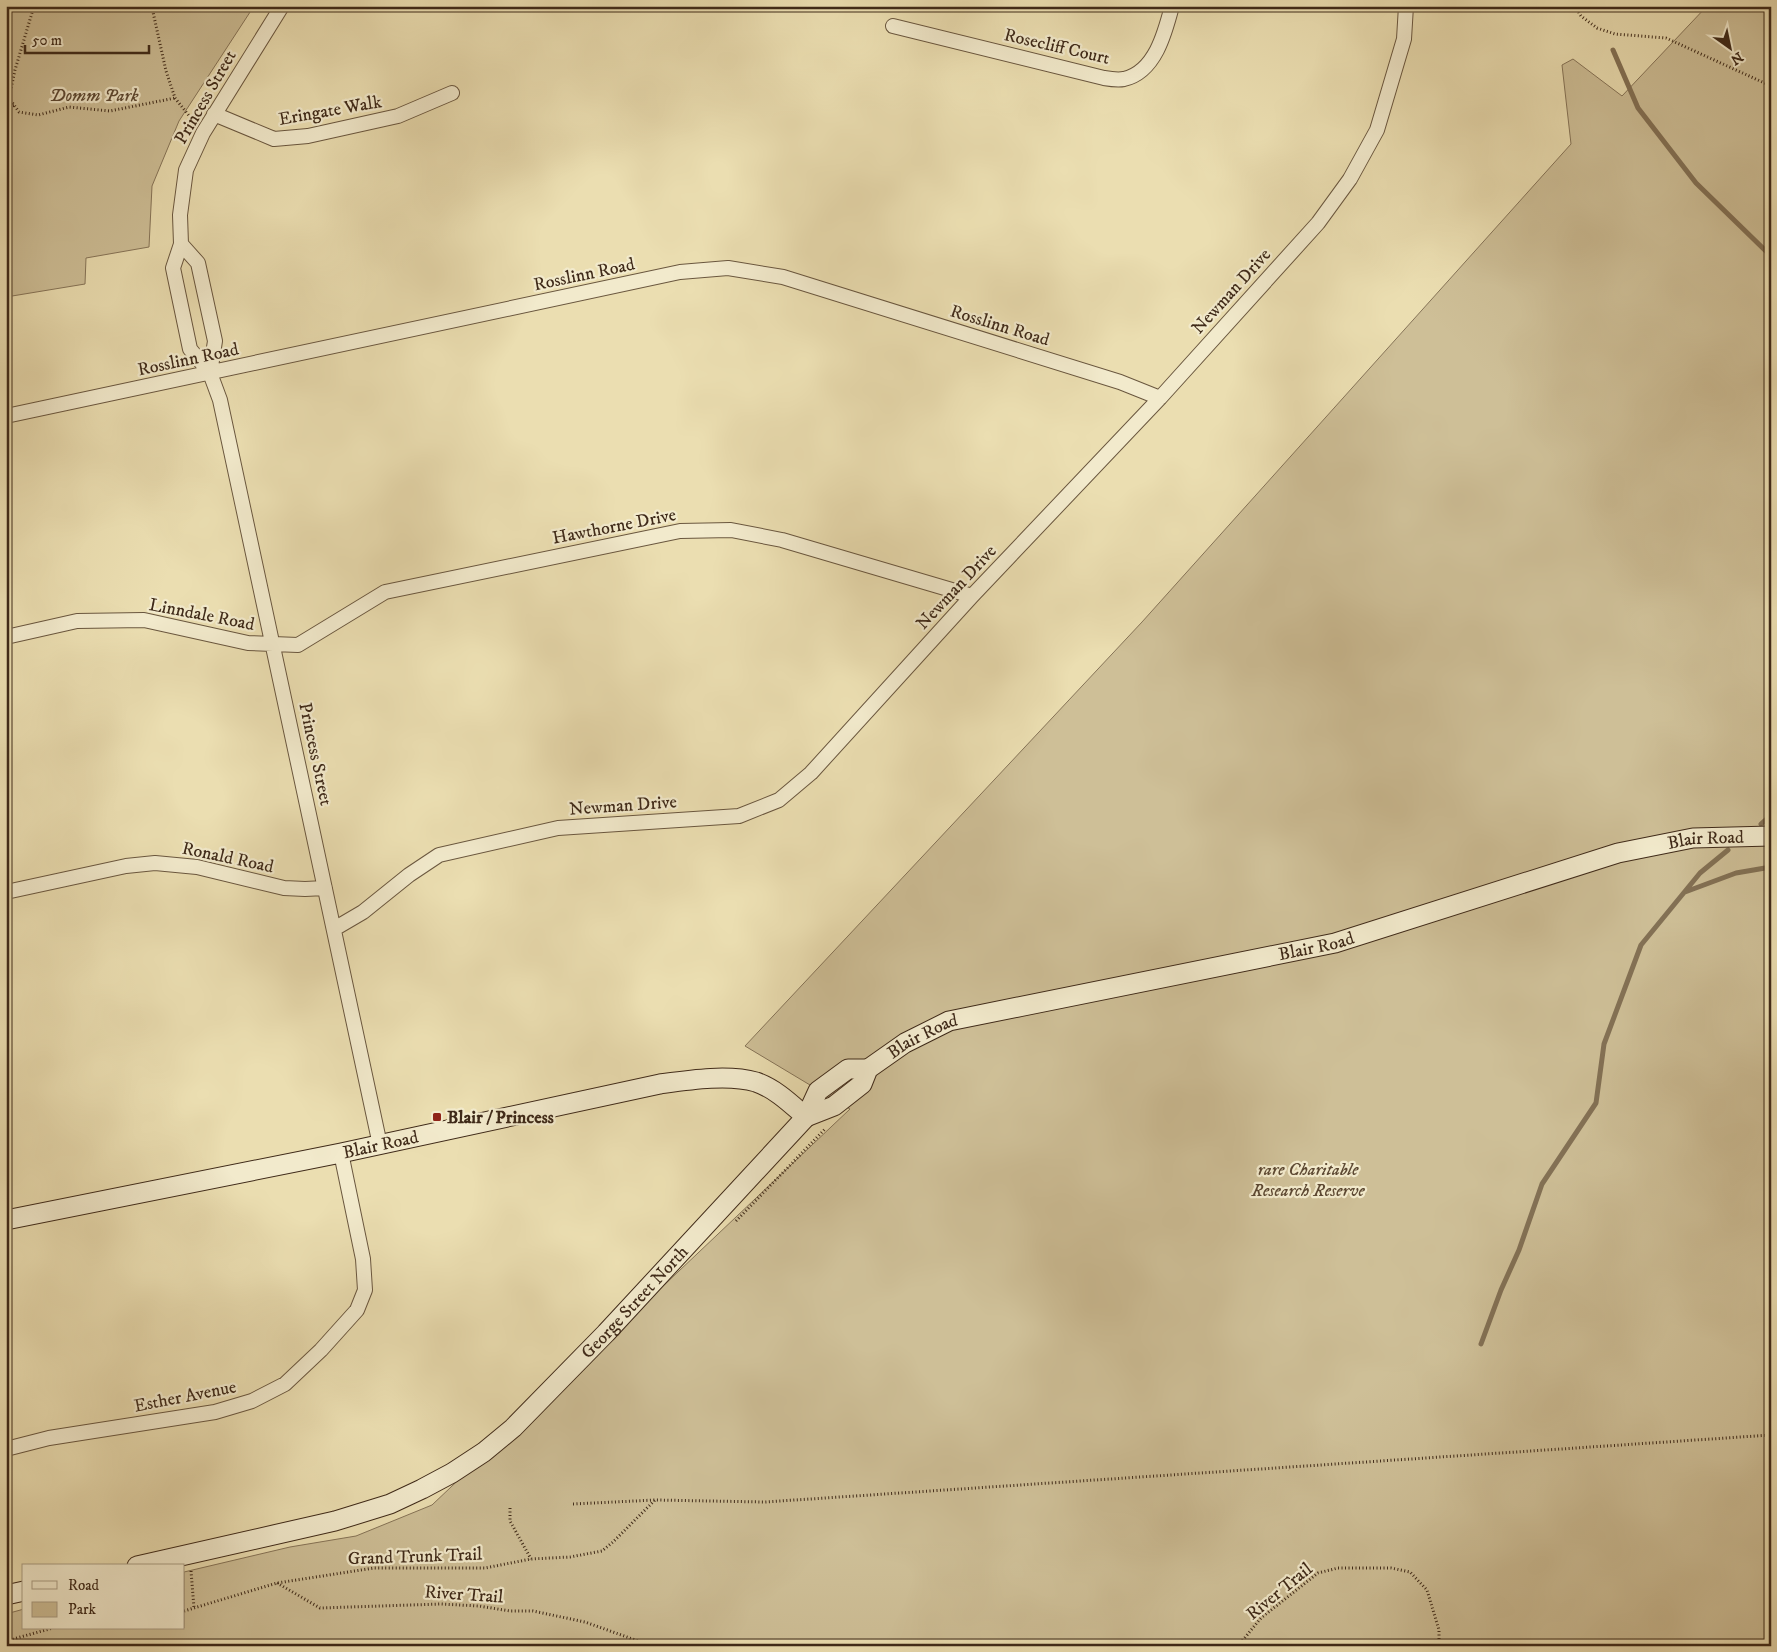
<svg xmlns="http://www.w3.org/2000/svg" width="1777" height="1652" font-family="'IM FELL DW Pica',serif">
<rect width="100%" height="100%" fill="#ebdeb1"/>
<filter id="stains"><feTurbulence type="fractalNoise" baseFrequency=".004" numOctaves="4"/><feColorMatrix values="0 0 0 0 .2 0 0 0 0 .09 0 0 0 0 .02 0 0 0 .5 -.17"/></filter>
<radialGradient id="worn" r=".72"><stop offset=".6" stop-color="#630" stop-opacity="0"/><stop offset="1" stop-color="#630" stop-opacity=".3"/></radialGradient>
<!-- green -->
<path fill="#cebf97" stroke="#867458" d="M6 6H254L179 121 152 186 149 247 86 258 85 284 6 297Z
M1707 6H1771V1646H6V1614L24 1609V1628H184V1572L290 1547 356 1536 432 1505 850 1109 745 1046 1142 622 1571 144 1562 65 1573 59 1622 96Z"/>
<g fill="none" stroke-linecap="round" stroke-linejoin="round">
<!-- stream -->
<path stroke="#837155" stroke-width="5" d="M1613 50 1638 108 1696 183 1771 256
M1761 824 1771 815
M1685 892 1736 873 1771 867
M1481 1344 1501 1290 1519 1250 1542 1184 1596 1103 1604 1044 1641 945 1700 873 1728 850"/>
<!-- street casing -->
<g stroke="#6a573f" stroke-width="16">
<path id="street" d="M282 6 203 133 186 170 180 215 181 244 173 268 190 349 210 373 220 400 380 1145
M893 26 1104 78C1110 79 1118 80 1124 79 1155 72 1165 33 1172 6
M214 114 274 139 308 136 398 116 452 93
M181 244 198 263 215 341 210 373
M6 416 680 272 728 268 783 277 1120 382 1160 398
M6 637 77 621 144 620 248 643 298 645 385 592 680 531 731 530 782 540 972 596
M6 892 126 866 155 863 197 867 284 888 305 889 325 888
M334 929 363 912 409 875 439 855 558 828 739 816 779 800 811 773 972 596 1160 398 1318 223 1350 179 1377 130 1404 39 1406 6
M6 1449 49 1438 215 1412 252 1401 285 1384 321 1350 357 1310 365 1290 363 1259 341 1153"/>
</g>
<!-- secondary casing -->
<g stroke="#3f2a19" stroke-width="21">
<g id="secondary">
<path id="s1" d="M806 1117 834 1106 862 1084 868 1069 905 1043 949 1021 1335 943 1618 853 1693 838 1771 836"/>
<path id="s2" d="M6 1220 341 1153 660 1084C689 1080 728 1074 756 1082 776 1089 791 1104 806 1117"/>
<path id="s3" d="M137 1566 335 1521 390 1504 422 1489 452 1473 484 1452 513 1428 606 1333 806 1117 818 1091 848 1069H868"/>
<path d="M6 1595 24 1591"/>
</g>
</g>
<!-- path -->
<path stroke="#3f2a19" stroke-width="3" stroke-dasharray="1 2.5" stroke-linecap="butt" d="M34 6 15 70 9 98 19 112 38 115 69 107 110 111 175 98
M146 6 153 12 166 71 175 98 194 122
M1575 6 1581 16 1597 28 1615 34 1666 38 1771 86
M6 107 15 105
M736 1221 825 1129
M573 1504 655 1500 765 1502 1771 1435
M510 1508V1521L531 1559
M191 1571 194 1608
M277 1583 320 1608 441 1604 479 1606 510 1611H533L585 1622 652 1646
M184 1611 277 1583 374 1568H485L531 1559 570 1557 602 1551 613 1542 655 1500
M6 1641 53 1628
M1238 1646 1261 1618 1318 1573 1338 1568H1391L1410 1572 1427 1590 1439 1630V1646"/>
<!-- street -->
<use href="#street" stroke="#f2eacc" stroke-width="14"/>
<!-- secondary -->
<use href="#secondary" stroke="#f2eacc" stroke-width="19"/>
</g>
<!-- markers -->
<rect fill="#8f2418" stroke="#f2eacc" stroke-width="2" x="432" y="1112" width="10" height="10" rx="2.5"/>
<g text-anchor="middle" stroke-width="4.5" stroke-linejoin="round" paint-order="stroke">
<!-- street labels -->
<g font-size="18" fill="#3f2a19" stroke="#f2eacc">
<text transform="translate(1057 46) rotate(13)" y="6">Rosecliff Court</text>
<text transform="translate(205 97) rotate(-60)" y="6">Princess Street</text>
<text transform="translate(330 110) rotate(-10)" y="6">Eringate Walk</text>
<text transform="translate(584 274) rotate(-12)" y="6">Rosslinn Road</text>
<text transform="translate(1231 291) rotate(-48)" y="6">Newman Drive</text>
<text transform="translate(1000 325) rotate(17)" y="6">Rosslinn Road</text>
<text transform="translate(188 359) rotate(-12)" y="6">Rosslinn Road</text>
<text transform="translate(614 526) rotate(-11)" y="6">Hawthorne Drive</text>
<text transform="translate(956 587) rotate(-47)" y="6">Newman Drive</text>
<text transform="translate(202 614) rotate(11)" y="6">Linndale Road</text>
<text transform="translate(316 754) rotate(78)" y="6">Princess Street</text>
<text transform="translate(623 805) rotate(-4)" y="6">Newman Drive</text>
<text dy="6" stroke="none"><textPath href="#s1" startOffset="956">Blair Road</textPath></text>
<text transform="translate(228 857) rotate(12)" y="6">Ronald Road</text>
<text dy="6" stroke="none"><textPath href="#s1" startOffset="551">Blair Road</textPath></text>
<text dy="6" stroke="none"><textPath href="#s1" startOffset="146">Blair Road</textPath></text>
<text dy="6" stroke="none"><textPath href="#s2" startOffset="382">Blair Road</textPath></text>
<text dy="6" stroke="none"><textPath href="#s3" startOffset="581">George Street North</textPath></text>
<text transform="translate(185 1396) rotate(-11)" y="6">Esther Avenue</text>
<text transform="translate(415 1556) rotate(-2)" y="6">Grand Trunk Trail</text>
<text transform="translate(1279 1591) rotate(-39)" y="6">River Trail</text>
<text transform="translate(464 1594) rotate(4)" y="6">River Trail</text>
</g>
<!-- park labels -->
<g font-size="18" font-style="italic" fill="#5c4832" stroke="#f2eacc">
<text x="94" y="101">Domm Park</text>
<text x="1308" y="1175">rare Charitable<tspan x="1308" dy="21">Research Reserve</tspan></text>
</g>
<!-- poi labels -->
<g font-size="18" font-weight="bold" fill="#3f2a19" stroke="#f2eacc" text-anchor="start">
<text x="447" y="1123">Blair / Princess</text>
</g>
</g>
<!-- margin -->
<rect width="1777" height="1652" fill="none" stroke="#ebdeb1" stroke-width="25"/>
<rect x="8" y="8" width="1762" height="1637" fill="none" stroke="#3f2a19" stroke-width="2.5"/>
<rect x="12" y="12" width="1752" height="1627" fill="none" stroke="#3f2a19"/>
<!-- legend -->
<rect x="22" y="1564" width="162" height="65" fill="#f2eacc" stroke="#aa9d84"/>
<rect x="32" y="1581" width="25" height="8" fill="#f2eacc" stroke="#aa9d84"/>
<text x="68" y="1590" font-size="15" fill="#3f2a19">Road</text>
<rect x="32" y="1602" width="25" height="15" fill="#cebf97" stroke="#aa9d84"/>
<text x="68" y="1614" font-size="15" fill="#3f2a19">Park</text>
<!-- north arrow -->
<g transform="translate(1730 48) rotate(147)" stroke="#f2eacc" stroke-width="4" paint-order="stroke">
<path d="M0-4L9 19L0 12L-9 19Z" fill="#3f2a19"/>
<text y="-8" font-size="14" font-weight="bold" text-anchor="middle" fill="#3f2a19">N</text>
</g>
<!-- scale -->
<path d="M25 45v8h124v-8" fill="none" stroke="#3f2a19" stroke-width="2.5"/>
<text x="32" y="45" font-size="15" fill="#3f2a19" stroke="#f2eacc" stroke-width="4" paint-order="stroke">50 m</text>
<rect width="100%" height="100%" filter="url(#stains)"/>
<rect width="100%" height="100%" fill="url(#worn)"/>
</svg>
